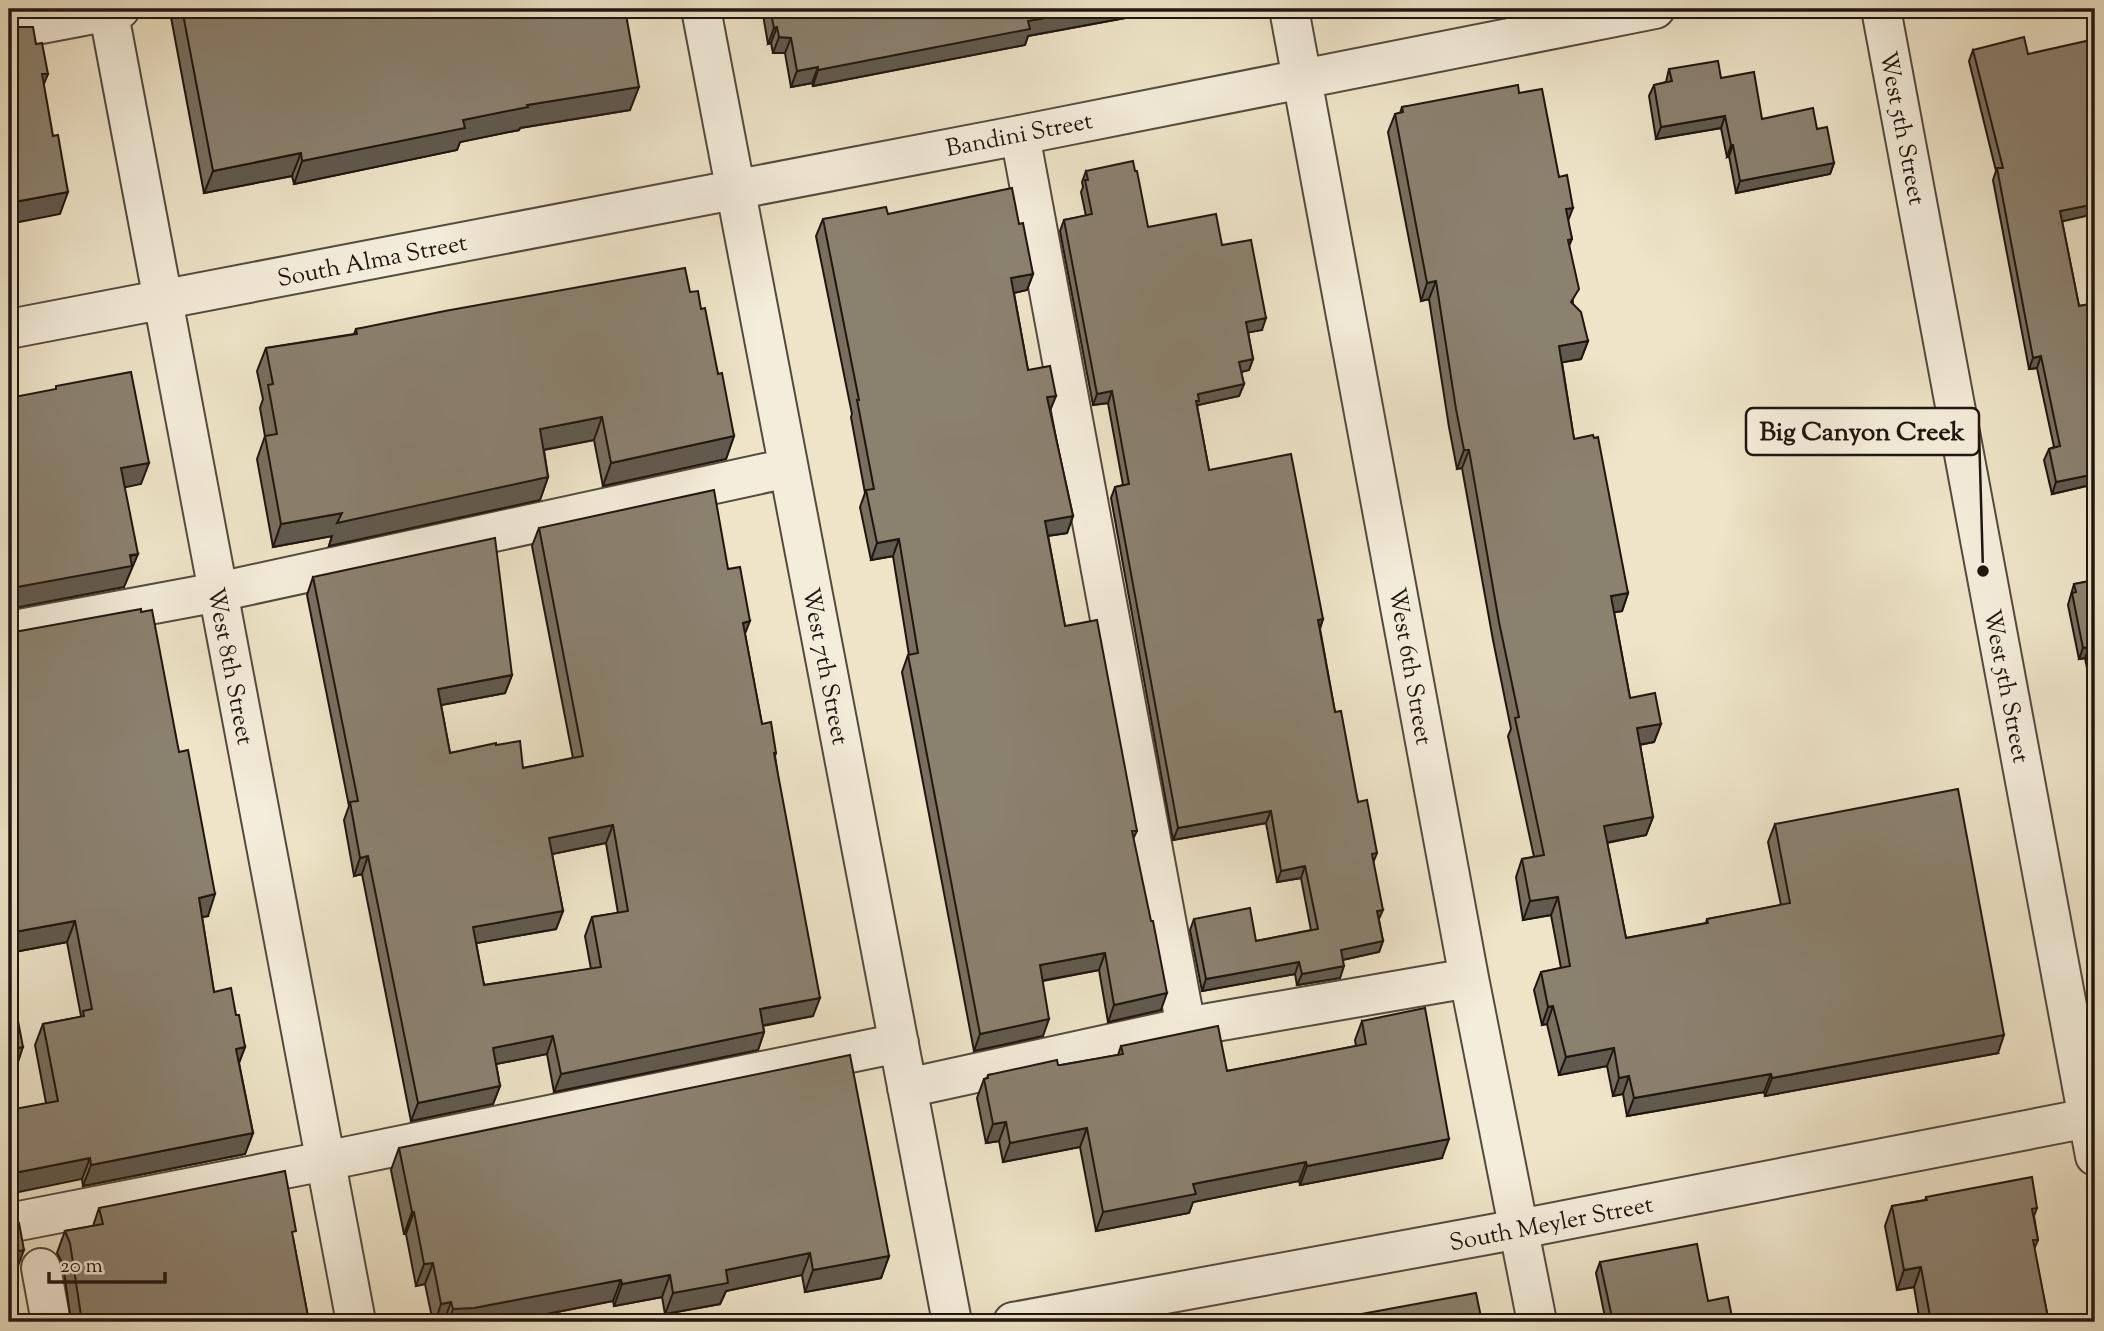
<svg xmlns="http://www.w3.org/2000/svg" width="2104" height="1331" font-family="'Sorts Mill Goudy',serif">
<rect width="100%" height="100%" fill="#eee4c8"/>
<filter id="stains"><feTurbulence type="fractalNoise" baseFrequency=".00286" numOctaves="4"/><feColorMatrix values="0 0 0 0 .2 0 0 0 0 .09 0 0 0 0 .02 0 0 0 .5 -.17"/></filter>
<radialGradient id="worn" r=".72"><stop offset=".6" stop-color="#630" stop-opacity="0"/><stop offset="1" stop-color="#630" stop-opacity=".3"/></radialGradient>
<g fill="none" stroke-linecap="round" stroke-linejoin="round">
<!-- minor casing -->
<g stroke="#544a3d" stroke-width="42">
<path id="minor" d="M108 9 356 1322
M701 9 952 1322
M1289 9 1469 978 1537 1322
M1881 9 2095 1156
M9 30 120 9
M1020 135 1186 1027
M9 329 1020 135 1655 9
M9 631 218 592 788 468
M907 1088 1186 1027 1469 978
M9 1223 325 1161 899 1043
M41 1268 51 1322
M1013 1322 1519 1229 2088 1118"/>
</g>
<!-- minor -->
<use href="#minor" stroke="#f4eddb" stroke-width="38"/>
</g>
<!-- wall -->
<path fill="#786f5f" stroke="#20160f" stroke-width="2" fill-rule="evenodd" d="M171 9H625L630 110 520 128 519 130 460 142 457 150 294 184 292 176 204 193 170 12Z
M762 9H1174L1028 36 1025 45 813 86 812 83 791 87 785 53H773L771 43 768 44Z
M1973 50 2062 221 2079 306 2095 303V484L2052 494 2044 460 2049 449 2054 447 2037 368 2029 369 1993 180 1996 171 1969 61Z
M1669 69 1721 78 1762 119 1817 129 1834 163 1830 174 1736 193 1729 156 1727 157 1721 128 1656 139 1649 96 1654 85 1666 82Z
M1519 93 1568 221 1572 239 1569 246 1573 304 1588 341 1581 359 1562 362 1574 439 1628 593 1622 611 1614 612 1630 698 1661 724 1654 742 1640 745 1653 817 1646 835 1607 843 1626 938 1706 923 1707 919 1781 905 1768 842 1775 824 1998 1053 1765 1096 1764 1092 1627 1116 1623 1094 1613 1096 1607 1066 1559 1075 1547 1024 1542 1025 1534 990 1541 972 1561 968 1551 915 1523 920 1516 877 1522 859 1534 857 1508 736 1511 729 1493 640 1462 468 1457 469 1449 427 1429 299 1421 301 1388 132 1395 114 1400 113 1402 107Z
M1086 171 1148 227 1222 245 1262 330 1248 332 1253 359 1249 370 1241 372 1244 384 1239 396 1198 405 1197 406 1209 470 1323 619 1320 629 1335 712 1358 802 1377 853 1373 863 1379 920 1383 941 1379 952 1343 960 1340 978 1297 985 1295 974 1202 991 1190 930 1194 919 1256 941 1311 930 1301 878 1277 882 1266 823 1173 840 1111 498 1115 487 1123 485 1108 403 1093 405 1060 231 1064 220 1086 216 1081 192 1083 187 1082 182Z
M888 214 1019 224 1033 274 1027 290 1014 293 1028 370 1050 411 1073 516 1067 533 1048 536 1065 626 1137 831 1133 839 1161 1010 1108 1022 1099 970 1043 981V1036L974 1051 902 672 908 655H909L893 556 871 560 860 507 865 493 851 417 852 414 816 236 823 219Z
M690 292 701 309 734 436 726 459 603 486 594 440 544 450 548 477 540 500 329 546 332 536 273 547 257 459 265 436 260 408 263 399 257 371 266 348 354 334 356 329Z
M539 528 728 569 745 634 762 724 776 753 775 756 813 1016 763 1026 764 1032 758 1050 554 1092 547 1054 496 1064 500 1086 493 1104 411 1121 362 874 354 876 344 820 349 806 307 595 313 577 512 675 505 693 441 705 450 753 496 745 523 768 573 758 532 546ZM606 843 618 913 592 917 585 936 591 969 484 985 476 943 556 929 563 911 552 854Z
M2095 580V703H2094L2085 658 2079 659 2068 605 2074 584Z
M9 630 208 916 202 917 214 992 236 1015 245 1047 239 1063 253 1133 245 1154 83 1186 82 1179 46 1103 35 1045 43 1024 81 1017V1016L67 942 9 953Z
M1362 1021 1442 1158 1300 1185 1299 1181 1193 1202 1189 1213 1096 1231 1080 1147 1003 1162 999 1141 986 1143 977 1098 984 1079 987 1078 988 1075 1061 1065 1118 1055 1121 1046 1227 1071 1356 1046 1355 1040Z
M399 1148 889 1256 881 1278 805 1292 802 1275 726 1291 720 1304 665 1314 662 1297 614 1306 613 1301 506 1322H433L425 1284 416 1286 406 1234H404L391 1170Z
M1926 1197 2037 1208 2034 1216 2038 1240 2034 1249 2048 1318 2058 1322H1920L1914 1287 1897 1290 1885 1226 1892 1206 1925 1200Z
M99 1208 293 1238 309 1322H71L63 1264 57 1253 65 1231 93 1226Z
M1600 1262 1708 1301 1733 1322H1606L1596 1273Z"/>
<!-- shaded-wall -->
<path fill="#615a4e" stroke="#20160f" stroke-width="2" d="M1093 9H1174L1028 36 1025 45 813 86 818 70 1028 21Z
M777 27 771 43 768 44 774 28Z
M779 37 791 38 785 53H773Z
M818 67 812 83 791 87 797 71Z
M42 74H48L39 96Z
M639 87 630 110 520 128 519 130 460 142 457 150 294 184 302 161 463 120 527 105Z
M1725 116 1721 128 1656 139 1661 127Z
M1731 145H1733L1729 156 1727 157Z
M301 153 292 176 204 193 213 171Z
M1834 163 1830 174 1736 193 1740 181Z
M68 192 60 214 9 224V203Z
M2095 204V214L2055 223 2060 211Z
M1573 208 1566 226V209Z
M1033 274 1027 290 1005 295 1011 278Z
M1436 281 1429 299 1421 301 1427 283Z
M1266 318 1262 330 1241 334 1246 322Z
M1588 341 1581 359 1553 364 1559 346Z
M2041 356 2037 368 2029 369 2033 358Z
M1253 359 1249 370 1234 374 1239 362Z
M1244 384 1239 396 1198 405 1195 412 1198 394Z
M1112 391 1108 403 1093 405 1097 394Z
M1056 396 1049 413 1047 397Z
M602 417 594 440 532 452 540 429Z
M734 436 726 459 603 486 611 463Z
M1464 450H1469L1462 468 1457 469Z
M149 463 141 484 113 490 121 468Z
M2095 474V484L2052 494 2056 482Z
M548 477 540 500 329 546 332 536 273 547 281 524Z
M1073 516 1067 533 1038 537 1045 521Z
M899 539 893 556 871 560 877 543Z
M138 554 124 587 9 609V590L12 588Z
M1628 593 1622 611 1604 614 1611 596Z
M1323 619 1319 630 1318 620Z
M750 621 743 639V623Z
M2089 647 2085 658 2079 659 2083 648Z
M512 675 505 693 431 707 438 689Z
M1661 724 1654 742 1631 746 1637 728Z
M1271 811 1266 823 1173 840 1178 828Z
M1653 817 1646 835 1598 844 1604 826Z
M613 825 606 843 543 856 549 838Z
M368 856 362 874 354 876 360 858Z
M1305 866 1301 878 1277 882 1281 871Z
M215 894 208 916 191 919 199 898Z
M1558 897 1551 915 1523 920 1530 901Z
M1383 910 1378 921 1377 911Z
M563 911 556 929 466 945 473 927Z
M75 921 67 942 9 953V933Z
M1383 941 1379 952 1337 961 1341 950Z
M1105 953 1099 970 1034 982 1040 965Z
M1299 962 1295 974 1202 991 1206 979Z
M1344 966 1340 978 1297 985 1302 974Z
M1167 993 1161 1010 1108 1022 1114 1005Z
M820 998 813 1016 754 1027 760 1009Z
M1553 1006 1547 1024 1542 1025 1548 1007Z
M1049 1019 1043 1036 974 1051 980 1034Z
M764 1032 758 1050 554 1092 561 1074Z
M2004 1035 1998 1053 1765 1096 1772 1078Z
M553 1036 547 1054 486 1066 493 1048Z
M23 1047 16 1068 9 1070V1050Z
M245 1047 237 1068 236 1049Z
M1614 1048 1607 1066 1559 1075 1566 1057Z
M1771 1074 1764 1092 1627 1116 1634 1098Z
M1629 1076 1623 1094 1613 1096 1619 1078Z
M500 1086 493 1104 411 1121 418 1103Z
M1006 1122 999 1141 986 1143 993 1124Z
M1087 1128 1080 1147 1003 1162 1010 1143Z
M253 1133 245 1154 83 1186 91 1165Z
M1449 1139 1442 1158 1300 1185 1307 1166Z
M90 1158 82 1179 9 1194V1174Z
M1306 1162 1299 1181 1193 1202 1189 1213 1096 1231 1103 1212 1193 1184Z
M412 1212H414L406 1234H404Z
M24 1250 16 1271 9 1272V1253Z
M810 1253 802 1275 726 1291 720 1304 665 1314 673 1293 726 1270Z
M889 1256 881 1278 805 1292 813 1270Z
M433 1263 425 1284 416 1286 424 1264Z
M1921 1267 1914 1287 1897 1290 1904 1270Z
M670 1275 662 1297 614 1306 622 1284Z
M621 1280 613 1301 506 1322H448L453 1309Z
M451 1302 444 1322H435L441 1304Z"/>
<!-- building -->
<path fill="#8b816f" stroke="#20160f" stroke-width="2" fill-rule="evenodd" d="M182 9H625L639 87 527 105 528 107 463 120 465 128 302 161 301 153 213 171Z
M770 9H1093L1028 21 1030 29 818 70V67L797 71 791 38 779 37 777 27 774 28Z
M9 27H33L36 44 42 43 48 74H42L53 136 58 135 68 192 9 203Z
M2024 37 2028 54 2095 39V204L2060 211 2079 306 2095 303V474L2056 482 2049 449 2060 446 2041 356 2033 358 1997 168H2003L1973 50Z
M1718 61 1721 78 1754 72 1762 119 1813 108 1817 129 1827 127 1834 163 1740 181 1733 145H1731L1725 116 1661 127 1654 85 1672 81 1669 69Z
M1518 85 1519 93 1542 89 1559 177 1567 175 1573 208 1566 209 1572 239 1568 240 1579 289 1571 302 1581 312 1588 341 1559 346 1574 439 1593 435 1594 438 1598 437 1628 593 1611 596 1630 698 1655 693 1661 724 1637 728 1653 817 1604 826 1626 938 1708 923 1707 919 1790 903 1775 824 1958 789 2004 1035 1772 1078 1771 1074 1634 1098 1629 1076 1619 1078 1614 1048 1566 1057 1553 1006 1548 1007 1541 972 1570 966 1558 897 1530 901 1522 859 1544 855 1515 718 1519 717 1499 622 1469 450H1464L1456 409 1436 281 1427 283 1395 114 1403 112 1402 107Z
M1133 161 1135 171H1137L1148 227 1216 214 1222 245 1251 240 1266 318 1246 322 1253 359 1239 362 1244 384 1198 394 1199 401H1196L1209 470 1291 454 1323 619 1318 620 1335 712 1341 711 1358 802 1367 800 1377 853 1372 854 1383 910 1377 911 1383 941 1341 950 1344 966 1302 974 1299 962 1206 979 1194 919 1250 908 1256 941 1318 929 1305 866 1281 871 1271 811 1178 828 1115 487 1129 484 1112 391 1097 394 1064 220 1092 214 1085 180H1088L1086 171Z
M1012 188 1019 224 1023 223 1033 274 1011 278 1028 370 1050 366 1056 396 1047 397 1073 516 1045 521 1065 626 1097 620 1137 831H1132L1151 921H1153L1167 993 1114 1005 1105 953 1040 965 1049 1019 980 1034 908 655 918 653 899 539 877 543 866 490 874 489 857 400H859L823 219 886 207 888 214Z
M685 268 690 292 698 291 701 309 705 308 718 374 722 373 734 436 611 463 602 417 540 429 548 477 337 523 342 513 281 524 265 436 277 434 268 385 273 384 266 348 357 334 356 329 445 311Z
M131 372 149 463 121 468 138 554 130 555 132 566 12 588 9 590V398L56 389V386Z
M714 490 728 569 740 567 750 621 743 623 762 724 771 722 776 753H774L820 998 760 1009 764 1032 561 1074 553 1036 493 1048 500 1086 418 1103 368 856 360 858 350 802 358 801 313 577 495 538 512 675 438 689 450 753 496 743V745L520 741 523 768 583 756 539 528ZM613 825 628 911 592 917 601 967 484 985 473 927 563 911 549 838Z
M2095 580V678L2089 647 2083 648 2072 593 2076 592 2074 584Z
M141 609V612L152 610 179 752 188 750 215 894 199 898 214 992 231 988 236 1015H239L245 1047 236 1049 253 1133 91 1165 90 1158 9 1174 10 1181 9 1182V1110L58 1101 43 1024 84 1016 83 1011 92 1009 75 921 9 933V630L20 631Z
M1425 1008 1449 1139 1307 1166 1306 1162 1193 1184 1196 1194 1103 1212 1087 1128 1010 1143 1006 1122 993 1124 984 1079 988 1078V1075L1057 1060 1058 1065H1061L1123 1054 1121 1046 1218 1026 1227 1071 1366 1044 1362 1021Z
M17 1016 23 1047 9 1050V1018Z
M850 1055 889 1256 813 1270 810 1253 726 1270 728 1283 673 1293 670 1275 622 1284 621 1280 474 1308 453 1309 451 1302 441 1304 433 1263 424 1264 414 1212H412L399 1148Z
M285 1171 296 1231 292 1232 309 1322H82L70 1243 65 1231 103 1224 99 1208Z
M2032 1177 2037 1208 2032 1209 2038 1240H2033L2048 1318 2057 1316 2058 1322H1931L1921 1267 1904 1270 1892 1206 1927 1200 1926 1197Z
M9 1222 19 1223 24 1250 9 1253Z
M1697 1244 1708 1301 1728 1297 1733 1322H1613L1600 1262Z
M1476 1293 1482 1322H1335L1334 1319Z"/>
<g text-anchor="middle" stroke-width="7" stroke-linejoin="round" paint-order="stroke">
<!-- street labels -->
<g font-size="24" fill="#20160f" stroke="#f4eddb">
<text transform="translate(1903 128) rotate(79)" y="8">West 5th Street</text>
<text transform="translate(1019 134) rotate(-11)" y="8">Bandini Street</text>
<text transform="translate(372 260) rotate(-11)" y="8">South Alma Street</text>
<text transform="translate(231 666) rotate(79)" y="8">West 8th Street</text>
<text transform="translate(826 666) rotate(79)" y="8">West 7th Street</text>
<text transform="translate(1411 666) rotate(80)" y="8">West 6th Street</text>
<text transform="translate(2007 686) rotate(79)" y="8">West 5th Street</text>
<text transform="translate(1551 1223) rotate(-11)" y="8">South Meyler Street</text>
</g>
</g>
<!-- callouts -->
<path fill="none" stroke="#20160f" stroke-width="2.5" d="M1983 571L1979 431"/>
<circle fill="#20160f" stroke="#f4eddb" stroke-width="2.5" cx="1983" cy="571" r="7"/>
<rect fill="#f4eddb" stroke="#20160f" stroke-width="2.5" x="1746" y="408" width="233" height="47" rx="7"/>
<g font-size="26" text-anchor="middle" font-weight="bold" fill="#20160f">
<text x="1862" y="440">Big Canyon Creek</text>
</g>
<!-- margin -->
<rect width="2104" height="1331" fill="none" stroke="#eee4c8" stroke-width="35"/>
<rect x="10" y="10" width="2083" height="1310" fill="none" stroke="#20160f" stroke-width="3.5"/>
<rect x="18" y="18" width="2069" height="1296" fill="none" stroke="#20160f" stroke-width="2"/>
<!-- scale -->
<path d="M49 1272v10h116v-10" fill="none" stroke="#20160f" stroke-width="3.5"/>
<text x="60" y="1272" font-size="21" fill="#20160f" stroke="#f4eddb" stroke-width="5" paint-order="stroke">20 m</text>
<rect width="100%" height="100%" filter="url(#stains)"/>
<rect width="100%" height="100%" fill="url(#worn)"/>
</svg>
